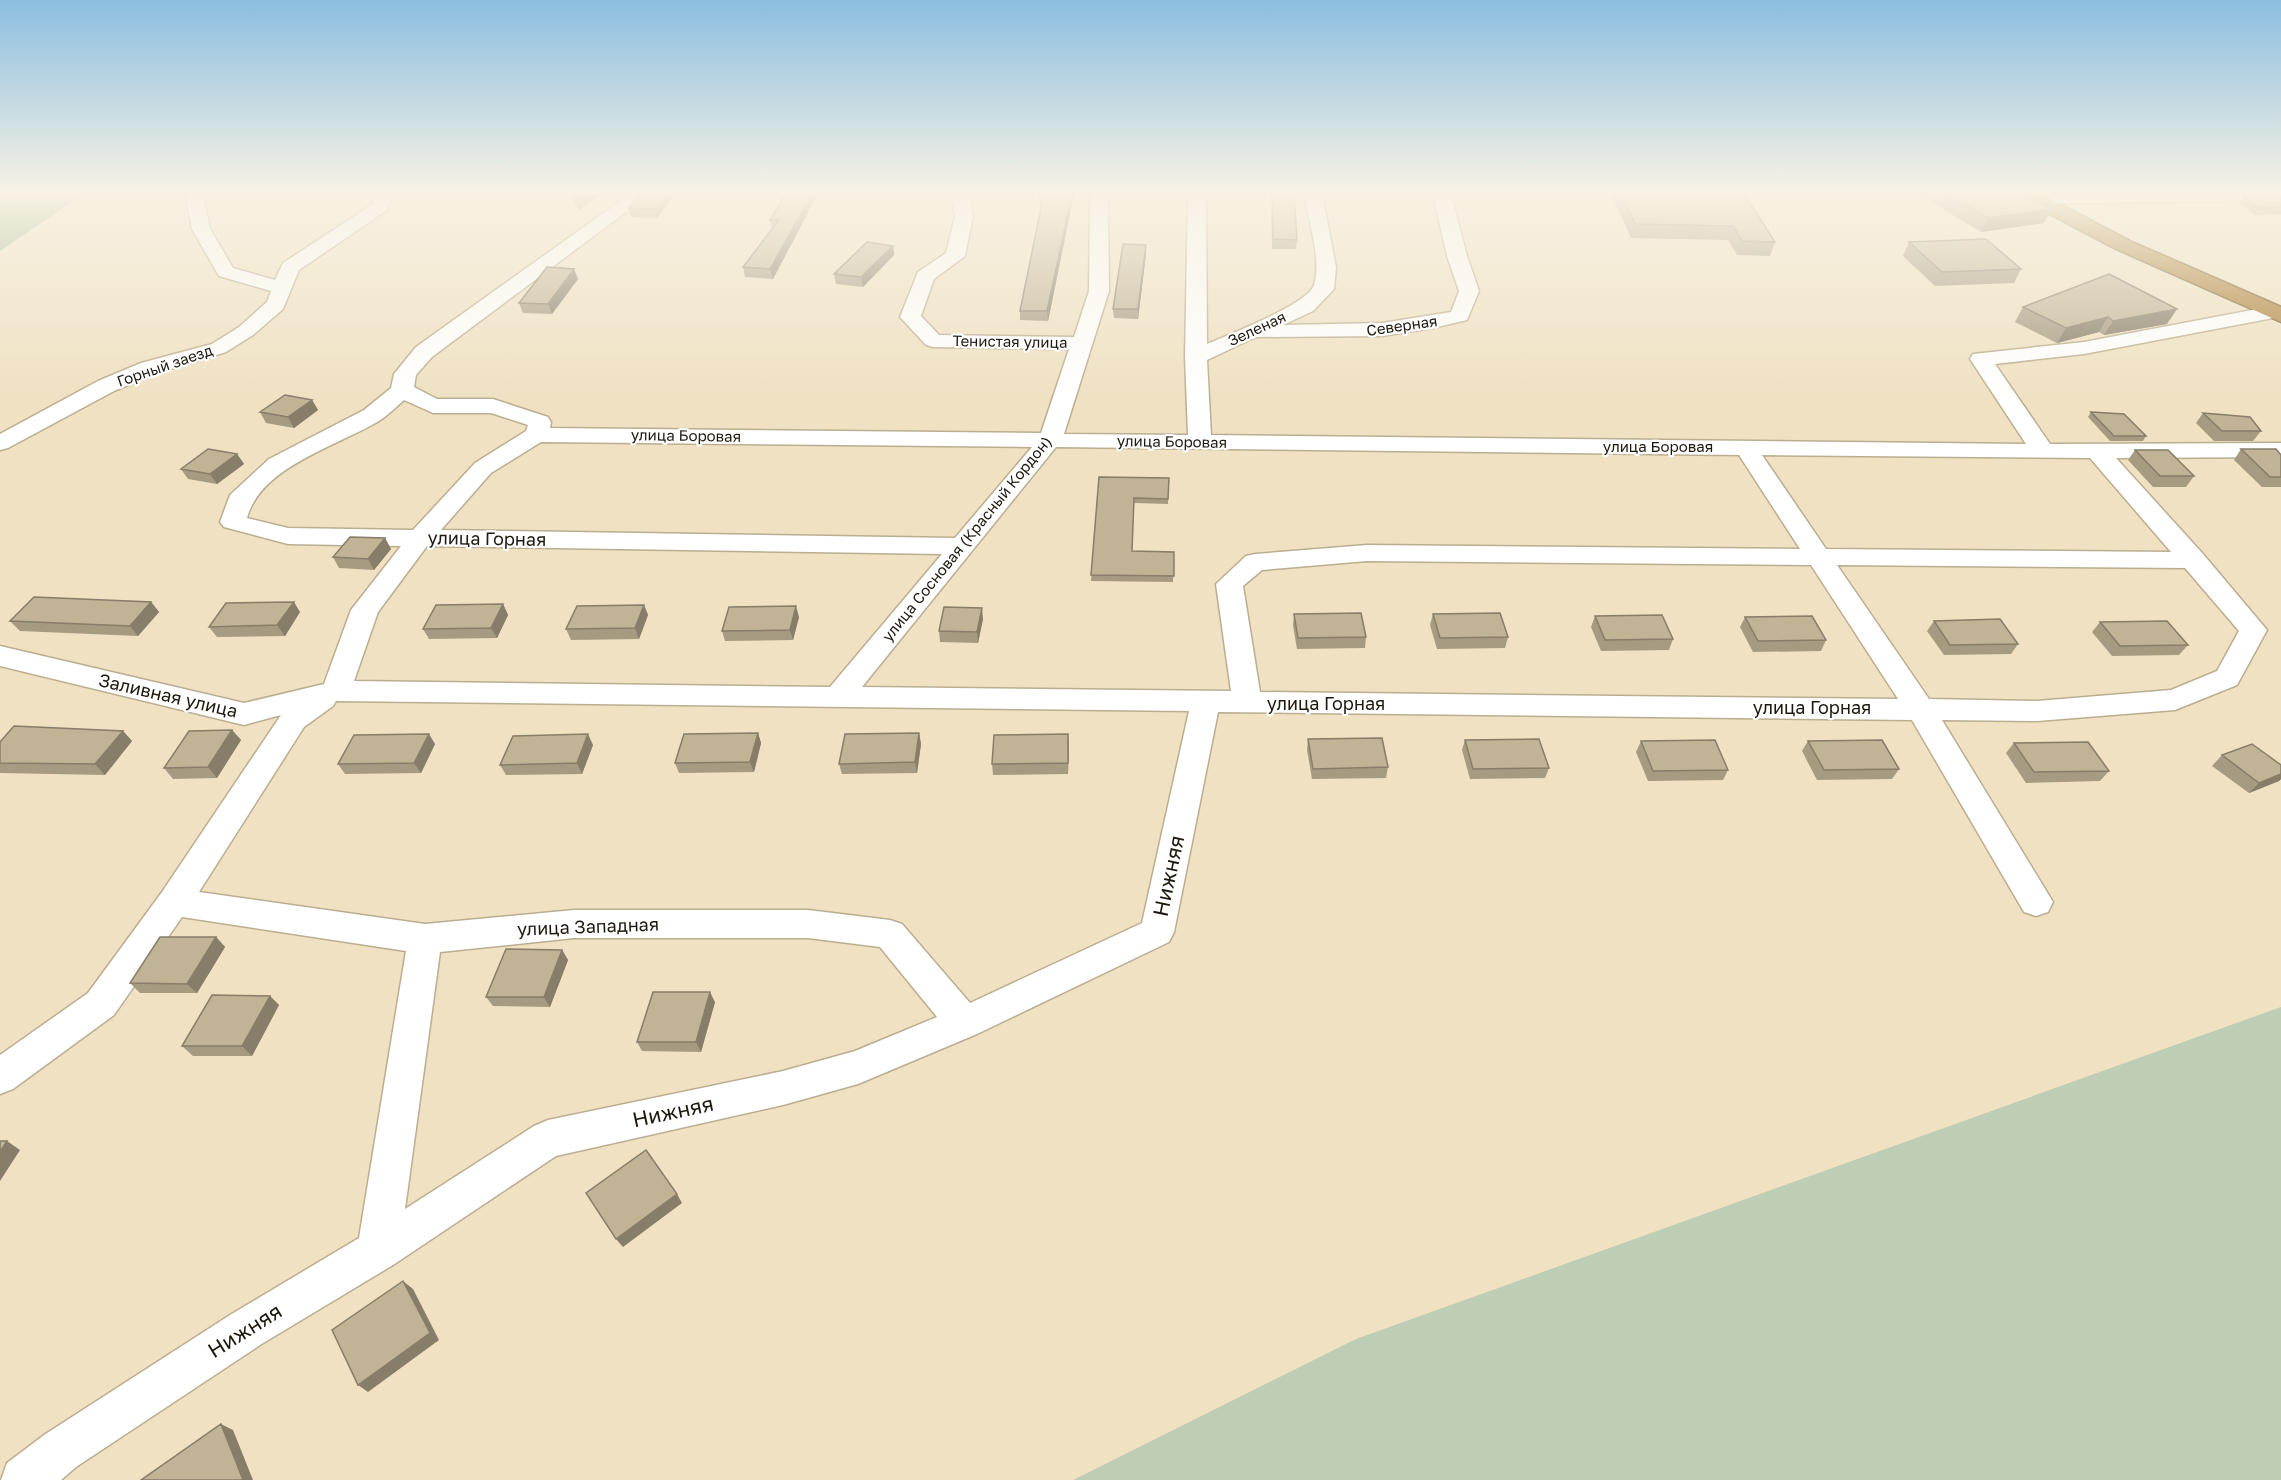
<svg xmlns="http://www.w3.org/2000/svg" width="2281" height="1480" font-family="'Golos Text',sans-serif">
<rect width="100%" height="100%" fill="#efe1c2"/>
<!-- green -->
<path fill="#bdceb4" d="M2281 1007V1480H1073L1356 1339Z"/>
<!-- forest -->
<path fill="#9aae90" d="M0 194H84L0 251Z"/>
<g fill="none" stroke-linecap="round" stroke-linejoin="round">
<!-- minor casing -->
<g stroke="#bbad90" stroke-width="3">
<path id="minor" d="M188 194H208L204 199 210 229 233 268 275 280 283 263 373 204 375 194H393L387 210 299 270 283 309 253 335 226 352 157 373 114 391 8 448 0 450V434L98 381 141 363 212 344 239 327 267 302 271 291 219 276 192 229 186 197Z
M630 194H650L432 357 416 375 414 387 437 399H493L548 417 551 422 550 428 1041 433 1069 349 933 347 926 345 900 317 918 272 946 253 955 216 951 194H969L973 216 965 256 934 279 921 316 939 335 1074 337 1089 291 1090 194H1108L1109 291 1064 434 1188 435 1185 357 1188 194H1206L1207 344C1227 335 1309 304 1314 285 1322 261 1308 219 1304 194H1322L1336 267 1334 289 1313 311 1283 325 1382 323 1451 312 1459 291 1447 256 1433 194H1451L1467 256 1479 291 1467 320 1433 328 1382 336 1256 337 1207 360 1211 435 2026 444 1970 359 1973 354 2084 342 2273 306 2280 308 2281 315 2273 318 2084 354 1995 364 2050 444 2281 443V457L2116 458 2203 554 2267 630 2237 685 2175 710 2037 721 1942 720 2053 902 2048 912 2036 916 2024 912 1912 720 1218 712 1174 932 1169 942 977 1034 858 1084 783 1105 556 1156 393 1265 260 1345 76 1467 61 1480H1L7 1463 44 1435 230 1315 359 1238 406 951 182 917 114 1015 13 1089 0 1094V1055L88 993 162 892 281 715 244 725 0 666V646L244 703 324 684 351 610 401 546 288 544 224 527 220 522 230 495 269 459 364 410 391 388 394 374 416 347ZM404 400 433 413H491L528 425 526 431 475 463 413 530 288 528 247 518C260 467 337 446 379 421 388 415 396 407 404 400ZM541 442 1032 447 955 538 441 530 491 473ZM1056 447 1739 455 1800 549 1367 545 1255 554 1246 556 1216 584 1231 691 862 687ZM1762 455 2090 458 2171 552 1826 549ZM427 546 942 554 830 687 354 681 378 612ZM1367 561 1811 565 1898 699 1260 692 1243 586 1262 570ZM1837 565 2185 568 2239 631 2217 671 2171 690 2037 701 1929 699ZM336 701 1189 711 1142 923 970 1003 902 924 890 920 808 910H574L425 924 199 892 304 727 333 706ZM574 938H808L880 947 937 1017 855 1051 783 1071 548 1120 534 1126 405 1209 440 952Z
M2033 194H2281V200L2034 204 2028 203 2025 199Z"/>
</g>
<!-- highway casing -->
<g stroke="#785b26" stroke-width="3">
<path id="highway" d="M2016 194H2041L2130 241 2281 307V322L2116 249 2019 198Z"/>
</g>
<!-- minor -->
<use href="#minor" fill="#fff" fill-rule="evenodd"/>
<!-- highway -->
<use href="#highway" fill="#a97e33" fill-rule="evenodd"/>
</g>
<!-- wall -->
<path fill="#a69a80" d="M600 194 579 210 574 205 571 196Z
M675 194 657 218 631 217 629 208Z
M786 194 773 279 745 277 743 267 772 229 770 220Z
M1040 194H1074L1048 321 1020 320V311L1041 207H1040L1039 198Z
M1271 194H1294L1297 240 1296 249H1272Z
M1611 194H1744L1775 242 1770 256 1737 255 1728 240 1631 238Z
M1918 194H2023L2051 209 2044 223 1981 232Z
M2281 196V214L2255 215 2239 203 2243 197Z
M1909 242 2021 269 2014 283 1935 286 1903 256Z
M1146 245V254L1138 319 1114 318 1113 309Z
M893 246 894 255 863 287 836 284 834 274Z
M578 279 552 314 523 313 519 303Z
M2023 307 2167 324 2104 335 2099 332 2057 343 2015 322Z
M312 400 318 410 294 428 266 423 260 412Z
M2091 412 2146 436 2143 441H2110L2088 417Z
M2203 413 2261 431 2253 441H2214L2196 423Z
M2241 449 2281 455V487H2262L2234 460Z
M2135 450 2194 476 2186 487H2153L2128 460Z
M237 454 244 464 217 484 188 479 181 469Z
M1099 477 1169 478 1168 504 1134 503 1132 551 1174 552 1173 582 1091 581Z
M385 538 391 549 374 570 339 568 333 557Z
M151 602 159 612 138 636 20 631 10 621Z
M503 604 508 615 497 638 429 639 423 629Z
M644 605 648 615 639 639 571 640 566 629Z
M300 612 285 636 217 637 209 627Z
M1294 614 1366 637 1365 648 1297 649 1293 625Z
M1433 614 1508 637 1505 648 1437 649 1430 625Z
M1595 616 1673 639 1669 650 1601 651 1591 627Z
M799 617 793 640 725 641 722 631Z
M1745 617 1826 640 1821 651 1753 652 1740 627Z
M983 619 978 643 940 642 939 631Z
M1934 621 2018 644 2011 654 1944 655 1927 631Z
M2100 622 2188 645 2179 655 2112 656 2092 632Z
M232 730 241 740 217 778 173 779 164 768Z
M123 731 132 741 105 775 0 773V742Z
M758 733 761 743 754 772 679 773 675 763Z
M919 733 921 744 917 773 842 774 839 764Z
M1068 734V774L993 775 992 764Z
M1308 739 1388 767 1386 778 1312 779 1307 750Z
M1465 740 1549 768 1545 778 1470 779 1462 750Z
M1641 741 1728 770 1723 780 1648 781 1636 752Z
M1808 741 1899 769 1892 779 1817 780 1802 751Z
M2014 743 2109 771 2100 781 2026 783 2006 753Z
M435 744 421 773 345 774 338 764Z
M593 745 582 774 506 775 500 765Z
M2222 755 2281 765V779L2279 781 2249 793 2212 766Z
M216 937 225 947 197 993H140L130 983Z
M562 950 568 960 550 1007 493 1006 486 997Z
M270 996 279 1005 252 1056H193L182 1046Z
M715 1002 701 1052 642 1051 637 1042Z"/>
<!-- shaded-wall -->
<path fill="#877d68" d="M585 194H600L579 210 576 201Z
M666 194H675L657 218 655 209Z
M812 194H818L773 279 770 269Z
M1072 194H1074L1048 321 1047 311Z
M2051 209 2044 223 1981 232 1988 218Z
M1146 245V254L1138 319V309Z
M893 246 894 255 863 287 861 277Z
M574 269 578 279 552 314 548 304Z
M2177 309 2167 324 2104 335 2113 321Z
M2108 317 2099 332 2057 343 2066 328Z
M312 400 318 410 294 428 288 417Z
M237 454 244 464 217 484 210 474Z
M385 538 391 549 374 570 368 559Z
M151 602 159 612 138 636 130 626Z
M294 602 300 612 285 636 277 625Z
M503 604 508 615 497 638 491 628Z
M644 605 648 615 639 639 635 628Z
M796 606 799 617 793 640 790 630Z
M982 608 983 619 978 643 977 632Z
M232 730 241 740 217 778 208 767Z
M123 731 132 741 105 775 95 764Z
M758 733 761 743 754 772 750 762Z
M919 733 921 744 917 773 915 762Z
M429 734 435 744 421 773 414 763Z
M588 734 593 745 582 774 577 763Z
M1068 734 1069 745 1068 774Z
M2281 774V779L2279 781 2249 793 2259 783Z
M216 937 225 947 197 993 187 984Z
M562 950 568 960 550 1007 544 997Z
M710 992 715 1002 701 1052 696 1042Z
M270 996 279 1005 252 1056 242 1046Z
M7 1141 20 1150 0 1181V1152Z
M677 1194 682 1203 623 1247 616 1239Z
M403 1281 413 1289 439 1340 368 1392 358 1385Z
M221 1424 233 1430 253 1480H243Z"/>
<!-- building -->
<path fill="#c1b395" stroke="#877d68" stroke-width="1.5" d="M573 194H585L576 201 571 196Z
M640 194H666L655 209 629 208Z
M786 194H812L770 269 743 267 779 220H770Z
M1040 194H1072L1047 311H1020L1043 198H1039Z
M1272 194H1294L1297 240 1273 239Z
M1621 194H1744L1775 242 1742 241 1733 226 1635 224Z
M1947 194H2023L2051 209 1988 218Z
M2281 196V208H2259L2243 197Z
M1986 239 2021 269 1942 272 1909 242Z
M867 242 893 246 861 277 834 274Z
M1123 244 1146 245 1138 309H1113Z
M547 267 574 269 548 304 519 303Z
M2109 274 2177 309 2113 321 2108 317 2066 328 2023 307Z
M285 395 312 400 288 417 260 412Z
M2091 412 2124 414 2146 436H2114Z
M2203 413 2250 417 2261 431H2222Z
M208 449 237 454 210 474 181 469Z
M2241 449H2276L2281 455V477H2270Z
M2135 450H2168L2194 476H2160Z
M1099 477 1169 478 1168 499 1134 498 1132 551 1174 552V576L1091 575Z
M350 537 385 538 368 559 333 557Z
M34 597 151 602 130 626 10 621Z
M294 602 277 625 209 627 226 603Z
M503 604 491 628 423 629 436 605Z
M644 605 635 628 566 629 577 606Z
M796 606 790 630 722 631 729 607Z
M944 607 982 608 977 632 939 631Z
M1361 613 1366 637 1298 638 1294 614Z
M1500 613 1508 637 1440 638 1433 614Z
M1662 615 1673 639 1605 640 1595 616Z
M1812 616 1826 640 1758 641 1745 617Z
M2000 619 2018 644 1950 645 1934 621Z
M2167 621 2188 645 2120 646 2100 622Z
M14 726 123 731 95 764 0 763V742Z
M232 730 208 767 164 768 189 731Z
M758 733 750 762 675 763 684 734Z
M919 733 915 762 839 764 845 734Z
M429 734 414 763 338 764 354 735Z
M588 734 577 763 500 765 513 736Z
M1068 734V763L992 764 994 735Z
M1382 738 1388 767 1313 769 1308 739Z
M1539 739 1549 768 1473 769 1465 740Z
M1715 740 1728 770 1653 771 1641 741Z
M1882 740 1899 769 1824 770 1808 741Z
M2088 742 2109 771 2034 772 2014 743Z
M2252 744 2281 765V774L2259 783 2222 755Z
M160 937H216L187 984 130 983Z
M506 949 562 950 544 997H486Z
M653 992H710L696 1042H637Z
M212 995 270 996 242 1046H182Z
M0 1141H7L0 1152Z
M646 1150 677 1194 616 1239 586 1193Z
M403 1281 430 1333 358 1385 332 1330Z
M221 1424 243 1480H141Z"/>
<!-- sky -->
<linearGradient id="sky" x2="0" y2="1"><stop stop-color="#8bbee0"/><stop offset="0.48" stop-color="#f8f2e4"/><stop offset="1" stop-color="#f8f2e4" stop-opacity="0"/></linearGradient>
<rect width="2281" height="401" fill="url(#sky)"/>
<g text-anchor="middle" stroke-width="4.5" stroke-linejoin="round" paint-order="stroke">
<!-- far-street labels -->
<g font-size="15" fill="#1e190e" stroke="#fff">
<text transform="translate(1402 326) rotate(-8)" y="5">Северная</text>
<text transform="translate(1257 329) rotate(-25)" y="5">Зеленая</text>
<text transform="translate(1010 342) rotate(1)" y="5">Тенистая улица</text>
<text transform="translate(165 366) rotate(-19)" y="5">Горный заезд</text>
<text transform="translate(686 436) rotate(1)" y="5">улица Боровая</text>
<text transform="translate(1172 442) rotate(1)" y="5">улица Боровая</text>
<text x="1658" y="452">улица Боровая</text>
<text transform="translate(967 539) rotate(-51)" y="5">улица Сосновая (Красный Кордон)</text>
</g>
<!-- street labels -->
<g font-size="18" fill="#1e190e" stroke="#fff">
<text transform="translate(487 539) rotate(1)" y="6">улица Горная</text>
<text transform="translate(168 696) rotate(13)" y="6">Заливная улица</text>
<text x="1326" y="710">улица Горная</text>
<text x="1812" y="714">улица Горная</text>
<text transform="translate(588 927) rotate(-2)" y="6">улица Западная</text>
</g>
<!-- near-street labels -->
<g font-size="21" fill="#1e190e" stroke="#fff">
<text transform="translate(1169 876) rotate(-78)" y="7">Нижняя</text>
<text transform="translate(673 1112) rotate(-12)" y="7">Нижняя</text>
<text transform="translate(245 1331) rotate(-32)" y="7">Нижняя</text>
</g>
</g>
</svg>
